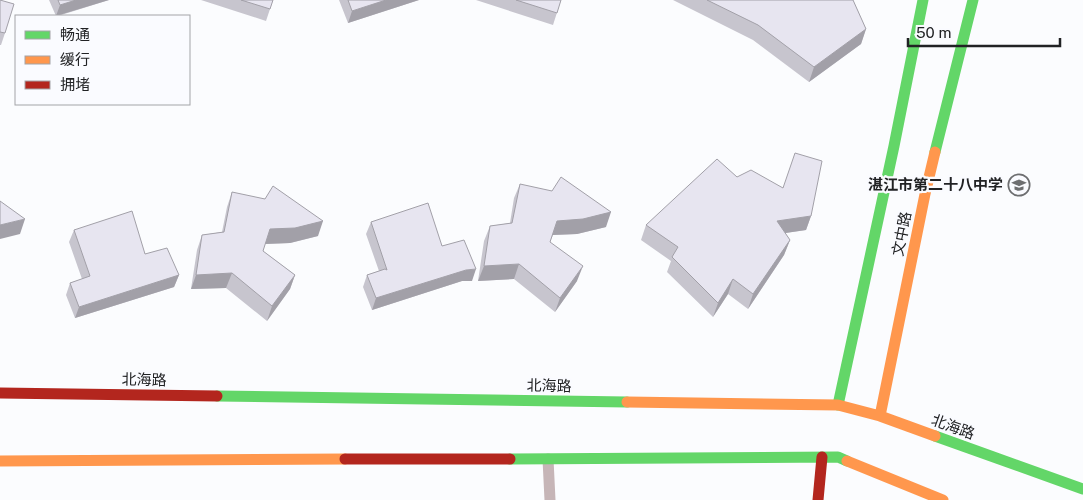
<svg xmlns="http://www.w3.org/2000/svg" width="1083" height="500" font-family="'Public Sans','Noto Sans SC',sans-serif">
<rect width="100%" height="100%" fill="#fbfcfe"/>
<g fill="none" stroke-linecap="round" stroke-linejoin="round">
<!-- lane -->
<path stroke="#c6b5b7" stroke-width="11" d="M548 459 550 500"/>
<!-- fast -->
<path stroke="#63d668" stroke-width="11" d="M935 152 973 0
M217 396 627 402
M838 405 894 146 923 0
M935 436 1083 489
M510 459 838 457 847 461"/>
<!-- slow -->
<path stroke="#ff974d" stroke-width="11" d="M627 402 838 405 880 416 935 436
M880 416 925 194 935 152
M0 461 345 459
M847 461 943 500"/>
<!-- jam -->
<path stroke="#b3261e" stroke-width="11" d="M0 393 217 396
M345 459H510
M818 500 822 457"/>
</g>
<!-- wall -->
<path fill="#c7c5ce" d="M0 0 5 33 1 45H0Z
M49 0H109L58 16H56Z
M201 0H273L266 21Z
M339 0H419L348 23Z
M476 0H561L553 25Z
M673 0H853L866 29 861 44 809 82 753 40Z
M737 177 811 216 806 230 785 233 790 240 784 255 748 309 728 294 713 317 667 272 671 261 641 240 646 225Z
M520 184 606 227 577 234 553 235 550 242 577 281 555 312 514 279 478 281 484 241 490 226 510 223 514 198Z
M232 192 318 236 290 243 265 244 263 251 295 275 290 289 267 321 226 288 191 289 197 250 202 235 222 232 227 207Z
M371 222 442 246 472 281H462L372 310 363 287 367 275 379 271 366 234Z
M74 230 179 275 174 287 75 318 66 295 70 283 82 279 69 242Z"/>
<!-- shaded-wall -->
<path fill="#a2a0a8" d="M76 0H109L56 16 60 5Z
M386 0H419L348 23 352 11Z
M866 29 861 44 809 82 814 67Z
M611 212 606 227 577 234 552 235 557 221Z
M811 216 806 230 772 235 777 221Z
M25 219 20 234 0 239V225Z
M323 221 318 236 290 243 264 244 270 229Z
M790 240 784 255 748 309 753 294Z
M519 264 514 279 478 281 484 266Z
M583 266 577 281 555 312 560 298Z
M476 269 472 281H462L372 310 376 298 466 270Z
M232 273 226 288 191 289 196 275Z
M179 275 174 287 75 318 79 307Z
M295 275 290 289 267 321 272 306Z
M733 279 728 294 713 317 718 303Z"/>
<!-- building -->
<path fill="#e7e5f0" stroke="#a2a0a8" d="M0 0 14 4 5 33 0 32Z
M58 0H76L60 5Z
M241 0H273L270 9Z
M348 0H386L352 11Z
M516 0H561L557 13Z
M707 0H853L866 29 814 67 758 25Z
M795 153 822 161 811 216 777 221 790 240 753 294 733 279 718 303 672 257 678 247 646 225 717 159 737 177 751 170 783 188Z
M561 177 611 212 583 219 557 221 550 242 583 266 560 298 519 264 484 266 490 226 512 223 520 184 552 191Z
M273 186 323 221 295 228 270 229 263 251 295 275 272 306 232 273 196 275 202 235 224 232 232 192 265 199Z
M0 201 25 219 0 225Z
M428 203 442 246 464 240 476 269 466 270 376 298 367 275 385 269 387 270 371 222Z
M132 211 145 254 167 248 179 275 79 307 70 283 90 276 74 230Z"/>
<!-- icons -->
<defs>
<g id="school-ring" transform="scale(1.125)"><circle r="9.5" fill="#fafbff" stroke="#6d6e70" stroke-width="1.5"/><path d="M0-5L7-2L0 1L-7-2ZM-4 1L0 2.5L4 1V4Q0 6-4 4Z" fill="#6d6e70"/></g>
</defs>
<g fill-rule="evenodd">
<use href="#school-ring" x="1019" y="185"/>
</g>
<g text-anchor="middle" stroke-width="4.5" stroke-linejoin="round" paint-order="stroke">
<!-- poi labels -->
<g font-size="15" font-weight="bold" fill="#212224" stroke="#fafbff" text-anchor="end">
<text x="1003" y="190">湛江市第二十八中学</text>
</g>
<!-- street labels -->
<g font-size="15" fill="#212224" stroke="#fafbff">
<text transform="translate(902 234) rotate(-79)" y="5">文中路</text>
<text transform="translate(144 380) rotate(1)" y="5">北海路</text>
<text transform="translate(549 386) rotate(1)" y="5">北海路</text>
<text transform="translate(953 427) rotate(20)" y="5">北海路</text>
</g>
</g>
<!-- legend -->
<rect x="15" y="15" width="175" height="90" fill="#fafbff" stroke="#a3a4a7"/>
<rect x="25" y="31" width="25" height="8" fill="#63d668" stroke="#a3a4a7"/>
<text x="60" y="40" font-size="15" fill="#212224">畅通</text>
<rect x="25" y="56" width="25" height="8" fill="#ff974d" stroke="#a3a4a7"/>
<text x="60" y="65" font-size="15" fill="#212224">缓行</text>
<rect x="25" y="81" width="25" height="8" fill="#b3261e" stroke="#a3a4a7"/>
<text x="60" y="90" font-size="15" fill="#212224">拥堵</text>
<!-- scale -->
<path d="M908 38v8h152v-8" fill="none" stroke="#212224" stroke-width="2.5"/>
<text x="916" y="38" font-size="15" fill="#212224" stroke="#fafbff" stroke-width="4" paint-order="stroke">50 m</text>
</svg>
